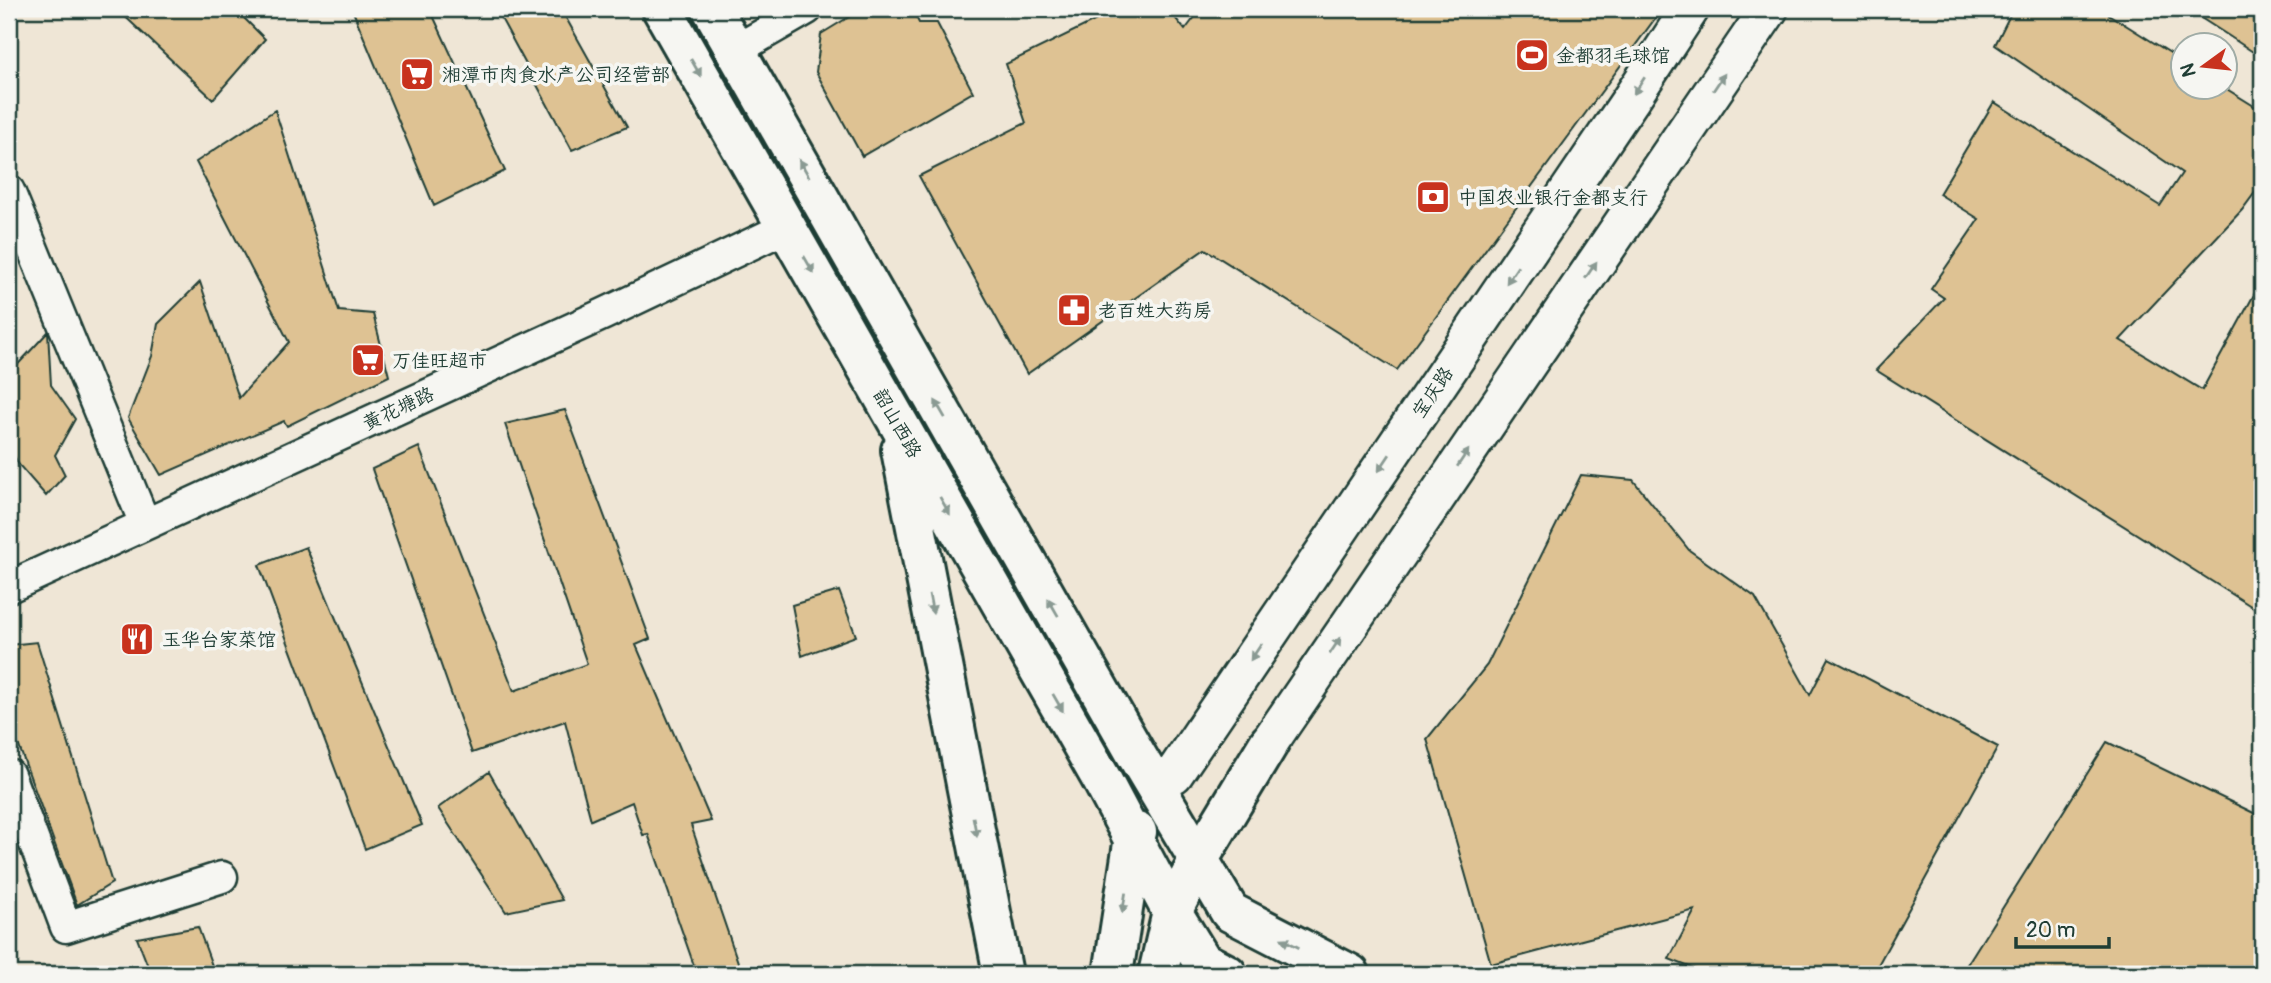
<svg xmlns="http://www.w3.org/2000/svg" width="2271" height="983" font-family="Pangolin,'LXGW WenKai TC',sans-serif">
<rect width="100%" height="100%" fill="#efe6d6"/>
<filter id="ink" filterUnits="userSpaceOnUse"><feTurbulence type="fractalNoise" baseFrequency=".0143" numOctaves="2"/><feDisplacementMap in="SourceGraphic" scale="14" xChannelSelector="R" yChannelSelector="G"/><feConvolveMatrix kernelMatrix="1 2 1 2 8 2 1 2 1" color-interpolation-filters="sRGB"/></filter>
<g filter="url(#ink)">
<!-- building -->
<path fill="#dec293" stroke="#1f3d34" stroke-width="2" d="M117 9H235L265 39 213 99Z
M352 9H430L505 171 434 206Z
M496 9H561L627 127 572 150Z
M862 9H912L919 23H937L973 92 862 156 816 72 821 34Z
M1119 9H1168L1185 30 1201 9H1662L1397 370 1205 249 1027 374 919 176 1026 123 1006 64Z
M2013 9H2100L2183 61V88H2225L2262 111V183L2242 210 2120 340 2202 390 2262 280V613L1876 370 1944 298 1931 289 1979 219 1939 194 1994 102 2160 206 2182 173 1995 45Z
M2187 9H2262V58L2229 36Z
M275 110 339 311 373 314 389 376 287 426 284 421 161 475 128 418 152 356 158 324 200 282 239 398 289 342 196 162Z
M48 332 51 385 75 419 55 455 65 475 46 496 19 465 9 446V374Z
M565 410 650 639 636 645 711 821 691 825 742 974H697L648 834 643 835 632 802 591 820 565 721 472 753 372 469 419 447 514 691 587 664 505 424Z
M1581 475 1633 480 1689 550 1755 597 1810 695 1829 658 1998 747 1873 974H1707L1669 959 1695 910 1491 964 1427 739 1487 665Z
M306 547 422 825 365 849 259 565Z
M839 591 856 636 802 656 792 605Z
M37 642 112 883 77 905 9 719V645Z
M2107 742 2262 817V974H1961Z
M489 772 562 900 506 912 438 808Z
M198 927 215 974H151L137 938Z"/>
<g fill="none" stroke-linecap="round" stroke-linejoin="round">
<!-- minor casing -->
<g stroke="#1f3d34" stroke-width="35">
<path id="minor" d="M736 50 807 9
M9 191 145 524
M9 587 604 314 787 227
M9 775 66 927 222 877"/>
</g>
<!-- tertiary casing -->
<g stroke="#1f3d34" stroke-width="42">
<path id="tertiary" d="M1269 743 1769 9
M1174 774 1631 99 1690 9"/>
</g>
<!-- primary casing -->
<g stroke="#1f3d34" stroke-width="44">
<path id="primary" d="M662 9 1102 780 1172 912 1202 961 1227 974
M712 9 1137 756 1230 912 1350 974
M901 450 1003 974
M1113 974 1134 837 1137 832
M1158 974 1172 912 1199 859 1269 743"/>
</g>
<!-- minor -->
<use href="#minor" stroke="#f6f6f2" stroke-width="30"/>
<!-- tertiary -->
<use href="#tertiary" stroke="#f6f6f2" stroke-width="37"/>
<!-- primary -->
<use href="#primary" stroke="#f6f6f2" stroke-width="38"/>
</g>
<!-- one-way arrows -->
<defs><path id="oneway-solid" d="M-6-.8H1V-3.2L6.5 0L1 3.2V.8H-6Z" transform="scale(1.75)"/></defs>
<g fill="#8a9a93">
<use href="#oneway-solid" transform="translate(696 68) rotate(60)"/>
<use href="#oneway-solid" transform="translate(1719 82) rotate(-56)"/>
<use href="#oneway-solid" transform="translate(1639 86) rotate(123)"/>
<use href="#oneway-solid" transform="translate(804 168) rotate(-120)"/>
<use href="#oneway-solid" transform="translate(809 265) rotate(60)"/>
<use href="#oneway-solid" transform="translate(1591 270) rotate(-56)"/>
<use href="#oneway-solid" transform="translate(1512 275) rotate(124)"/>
<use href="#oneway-solid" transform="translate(940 409) rotate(-120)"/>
<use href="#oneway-solid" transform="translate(1463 458) rotate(-56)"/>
<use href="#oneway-solid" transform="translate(1384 463) rotate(124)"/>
<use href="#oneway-solid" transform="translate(945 506) rotate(60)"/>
<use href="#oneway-solid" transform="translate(931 604) rotate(79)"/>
<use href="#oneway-solid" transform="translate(1053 607) rotate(-120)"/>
<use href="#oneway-solid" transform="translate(1335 646) rotate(-56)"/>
<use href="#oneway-solid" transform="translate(1256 652) rotate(124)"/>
<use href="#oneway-solid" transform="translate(1058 703) rotate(60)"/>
<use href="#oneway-solid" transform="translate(975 827) rotate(79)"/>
<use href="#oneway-solid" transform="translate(1124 903) rotate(99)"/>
<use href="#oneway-solid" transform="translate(1290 943) rotate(-153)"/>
</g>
</g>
<!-- icons -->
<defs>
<g id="stadium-square" transform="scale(1.75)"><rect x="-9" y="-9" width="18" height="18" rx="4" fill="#c8321e" stroke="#f6f6f2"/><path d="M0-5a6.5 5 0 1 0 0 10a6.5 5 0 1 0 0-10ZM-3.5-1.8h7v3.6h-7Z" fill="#fff"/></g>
<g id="supermarket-square" transform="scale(1.75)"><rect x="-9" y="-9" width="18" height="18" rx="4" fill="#c8321e" stroke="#f6f6f2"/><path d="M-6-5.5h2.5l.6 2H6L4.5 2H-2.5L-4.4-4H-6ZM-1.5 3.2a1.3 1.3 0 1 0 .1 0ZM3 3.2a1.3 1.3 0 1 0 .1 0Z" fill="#fff"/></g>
<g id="bank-square" transform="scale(1.75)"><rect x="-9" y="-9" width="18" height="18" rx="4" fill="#c8321e" stroke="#f6f6f2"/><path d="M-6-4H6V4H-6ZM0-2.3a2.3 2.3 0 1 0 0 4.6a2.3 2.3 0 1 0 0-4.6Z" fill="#fff"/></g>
<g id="pharmacy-square" transform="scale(1.75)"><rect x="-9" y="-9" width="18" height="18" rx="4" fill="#c8321e" stroke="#f6f6f2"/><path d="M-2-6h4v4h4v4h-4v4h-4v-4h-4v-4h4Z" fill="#fff"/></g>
<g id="restaurant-square" transform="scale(1.75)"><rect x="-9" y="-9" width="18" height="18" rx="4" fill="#c8321e" stroke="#f6f6f2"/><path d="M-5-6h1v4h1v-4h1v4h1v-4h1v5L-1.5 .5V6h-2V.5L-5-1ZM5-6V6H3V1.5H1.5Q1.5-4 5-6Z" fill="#fff"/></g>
</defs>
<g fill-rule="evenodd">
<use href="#stadium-square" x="1532" y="55"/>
<use href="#supermarket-square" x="417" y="74"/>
<use href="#bank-square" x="1433" y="197"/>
<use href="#pharmacy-square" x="1074" y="310"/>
<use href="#supermarket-square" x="368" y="360"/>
<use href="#restaurant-square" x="137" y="639"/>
</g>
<g text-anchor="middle" stroke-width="7" stroke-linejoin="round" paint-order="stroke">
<!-- poi labels -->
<g font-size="19" fill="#1f3d34" stroke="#f6f6f2" text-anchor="start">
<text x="1556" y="62">金都羽毛球馆</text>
<text x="442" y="81">湘潭市肉食水产公司经营部</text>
<text x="1458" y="204">中国农业银行金都支行</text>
<text x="1098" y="317">老百姓大药房</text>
<text x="392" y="367">万佳旺超市</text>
<text x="162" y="646">玉华台家菜馆</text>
</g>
<!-- street labels -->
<g font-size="19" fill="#1f3d34" stroke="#f6f6f2">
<text transform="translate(1432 392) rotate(-56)" y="7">宝庆路</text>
<text transform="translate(398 408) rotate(-25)" y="7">黄花塘路</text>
<text transform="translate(898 423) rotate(60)" y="7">韶山西路</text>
</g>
</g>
<!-- margin -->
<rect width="2271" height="983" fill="none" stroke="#f6f6f2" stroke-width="35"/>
<rect x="18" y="18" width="2236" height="948" fill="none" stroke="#1f3d34" stroke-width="2.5" filter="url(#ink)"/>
<!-- north arrow -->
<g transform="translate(2204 66) rotate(255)"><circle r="33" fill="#f6f6f2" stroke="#a0aca6" stroke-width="2"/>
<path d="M0-5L12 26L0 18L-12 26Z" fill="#c8321e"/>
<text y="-10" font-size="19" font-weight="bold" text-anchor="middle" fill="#1f3d34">N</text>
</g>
<!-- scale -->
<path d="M2016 937v10h93v-10" fill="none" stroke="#1f3d34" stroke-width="3.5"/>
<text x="2026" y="937" font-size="21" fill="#1f3d34" stroke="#f6f6f2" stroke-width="5" paint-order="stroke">20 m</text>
</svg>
